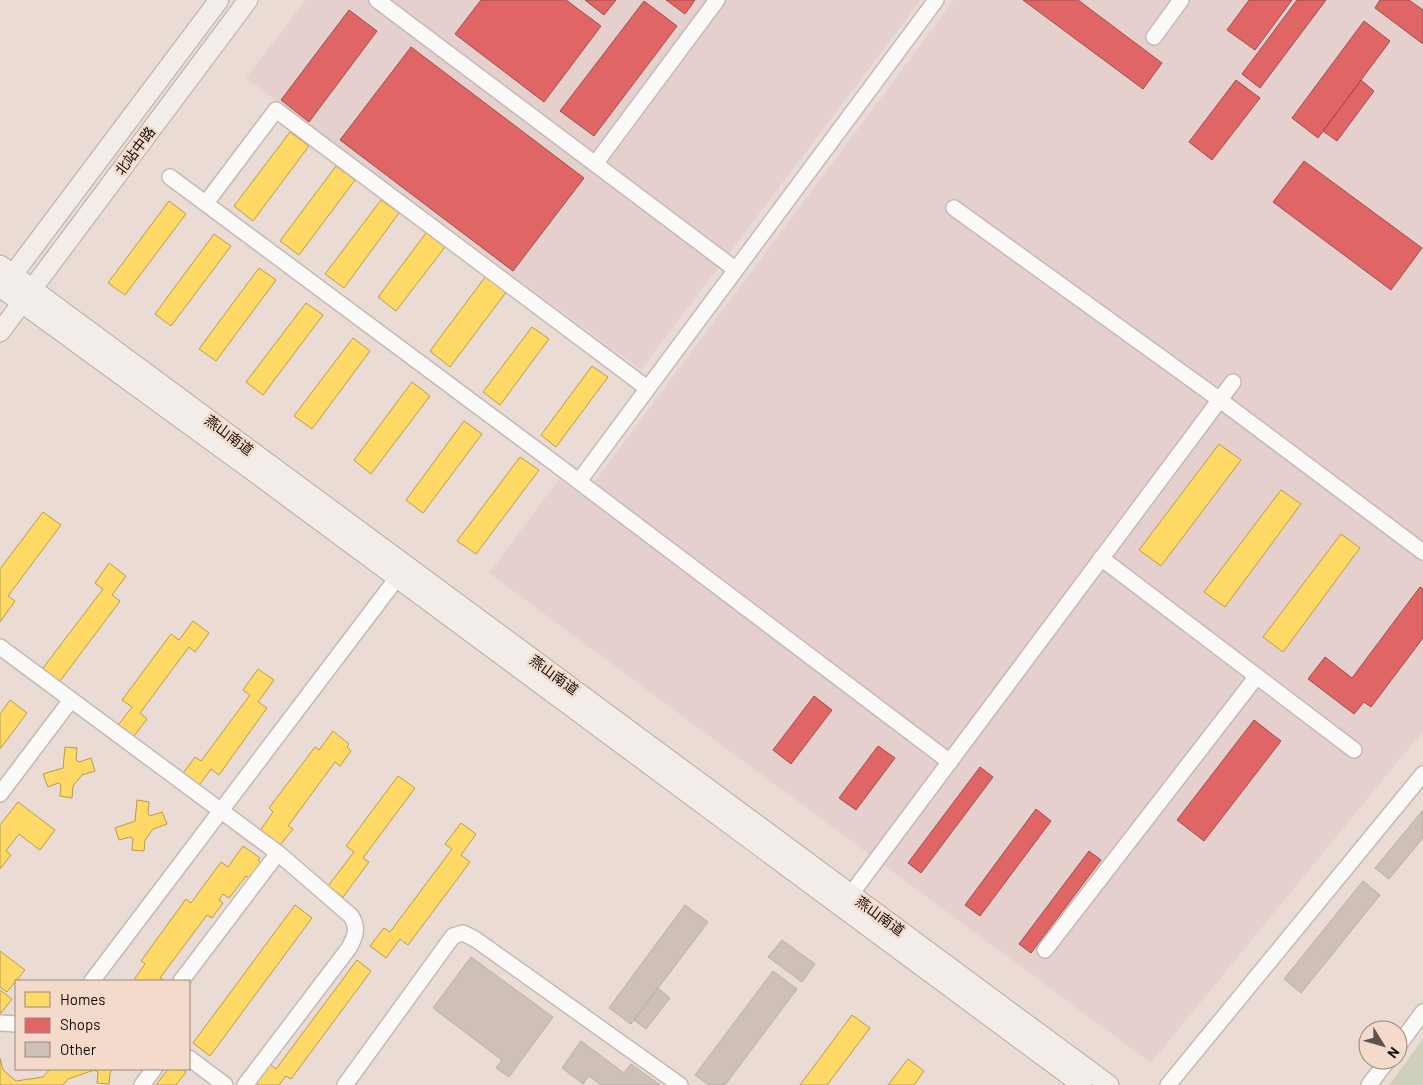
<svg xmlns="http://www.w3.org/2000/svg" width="1423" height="1085" font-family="Barlow,'Noto Sans SC',sans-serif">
<rect width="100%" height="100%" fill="#eadcd4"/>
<!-- commercial -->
<path fill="#e5d0ce" d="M305 0H921L641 370 246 78Z
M954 0H1419L1423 3V731L1151 1063 489 573 559 479 583 497Z"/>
<!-- green -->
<path fill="#cfd0bc" d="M1423 1039V1085H1389Z"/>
<!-- homes -->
<path fill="#ffd966" stroke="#b89b4a" d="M290 132 309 146 253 221 234 206Z
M336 166 355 180 299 255 280 241Z
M381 200 399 213 344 288 325 274Z
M169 201 186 214 125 295 108 283Z
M426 233 445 247 396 311 378 297Z
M214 234 231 246 171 326 155 314Z
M259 268 276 280 216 361 199 349Z
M486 276 507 291 450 367 430 351Z
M306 303 323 315 263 395 246 382Z
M532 327 549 339 500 405 483 392Z
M353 338 370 351 312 429 294 416Z
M592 366 608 377 556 447 541 435Z
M412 382 430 396 371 474 354 460Z
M464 421 482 434 423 513 406 500Z
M1219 444 1241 460 1161 566 1139 550Z
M520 457 539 470 476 554 457 541Z
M1281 490 1301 504 1225 607 1204 592Z
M43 512 61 525 8 596 15 601 0 622V569Z
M1341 534 1360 548 1283 652 1263 637Z
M109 563 126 576 112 595 120 601 57 685 40 672 103 589 95 583Z
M193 621 209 633 195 652 189 647 140 713 147 719 131 740 116 728 132 707 122 700 171 634 179 640Z
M258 669 274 680 258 702 267 708 219 775 211 769 197 788 181 776 195 757 201 761 250 695 243 690Z
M10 700 27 713 0 749V714Z
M333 731 349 744 347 747 351 751 340 766 335 762 288 826 293 829 280 845 276 842 275 844 259 832 273 812 269 808 315 747 319 750Z
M65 747 77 748 76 760 79 762 91 758 95 771 82 775 73 786 72 798 60 796 61 785 58 783 48 787 43 774 63 768Z
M398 776 415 788 363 858 369 862 343 897 328 886 354 852 346 846Z
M137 800 149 802 148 814 150 816 162 812 167 824 153 829 145 840 144 851 132 850 133 839 130 837 119 840 115 828 135 821Z
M18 802 55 830 40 850 19 834 6 851 11 855 0 869V825Z
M461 823 476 834 461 855 470 862 408 945 400 939 386 958 370 946 384 928 390 932 452 849 445 844Z
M243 846 260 858 258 860 264 864 252 880 246 876 229 898 223 894 219 900 223 903 212 918 207 915 160 978 165 981H133L145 964 141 961 186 899 191 903 221 862 228 867Z
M295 905 312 918 210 1056 193 1043Z
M0 951 25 970 7 992 0 987Z
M357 960 371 971 291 1079 286 1076 279 1085H259L257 1083 270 1064 276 1069Z
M0 990 12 999 1 1013H0Z
M852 1015 870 1028 827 1085H800Z
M0 1058 3 1070 16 1081 43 1077 50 1069H113L110 1073 109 1084 97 1083 98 1072 94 1070 68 1079 63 1085H0Z
M908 1059 924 1071 914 1085H888Z
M168 1069H182L186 1072 176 1085H156Z"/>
<!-- shops -->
<path fill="#e06666" stroke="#a24b4a" d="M481 0H566L601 26 544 102 455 34Z
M585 0H616L604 15Z
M666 0H695L685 14Z
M1023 0H1078L1162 63 1143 89Z
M1249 0H1292L1255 50 1227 30Z
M1297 0H1326L1260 88 1242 74Z
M1380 0H1409L1423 10V44L1375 8Z
M644 1 677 26 594 136 560 111Z
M349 10 377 31 309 122 281 100Z
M1364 21 1390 41 1318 138 1292 118Z
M411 47 584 178 513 271 340 140Z
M1236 80 1260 98 1212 160 1189 142Z
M1361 80 1374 91 1337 141 1323 131Z
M1304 161 1422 248 1391 290 1273 202Z
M1420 587 1423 589V638L1371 707 1364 702 1354 714 1308 679 1325 657 1352 678Z
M814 696 832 710 791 764 773 750Z
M1254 720 1281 741 1204 841 1177 820Z
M878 746 895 758 856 810 839 798Z
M980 767 993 777 921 873 908 863Z
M1036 809 1051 821 980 916 965 905Z
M1089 851 1101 860 1031 953 1019 944Z"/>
<!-- building -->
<path fill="#cec0b6" stroke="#b9afa8" d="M1423 810V838L1389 879 1375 868Z
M1363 881 1380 895 1301 993 1284 979Z
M685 905 708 922 631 1024 609 1008Z
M782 940 815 964 802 982 768 957Z
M471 957 553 1017 509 1077 496 1068 502 1060 433 1008Z
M773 971 797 989 725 1085H709L695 1075Z
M658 988 670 998 646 1029 634 1020Z
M581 1041 624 1073 631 1064 660 1085H601L589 1076 583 1084 562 1068Z"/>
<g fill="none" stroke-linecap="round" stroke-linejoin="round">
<!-- minor casing -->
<g stroke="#c4b9b3" stroke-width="18">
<path id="minor" d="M377 0 735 269
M1154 37 1181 0
M595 164 717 0
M170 177 553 462 950 762
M206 203 276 110 647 388
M954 208 1220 400 1423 552
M579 481 936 0
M1101 558 1354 750
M0 647 278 853 351 916C359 928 355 937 349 948L245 1085
M0 794 71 700
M851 894 1233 382
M1045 950 1257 676
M92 981 397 578
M181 981 278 853
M0 1023 16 1024
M1398 1046 1423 1012
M189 1058 225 1085
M142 1085 154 1069
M345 1085 453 936 463 933 475 939 680 1085
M1168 1085 1423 774
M1369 1085 1388 1060"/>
</g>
<!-- major casing -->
<g stroke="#b7aa9f" stroke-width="21">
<path id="major" d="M0 265 1109 1085
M5 285 219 0
M0 287 250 469 1082 1085
M0 332 248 0"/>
</g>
<!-- minor -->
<use href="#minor" stroke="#fcfaf9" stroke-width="15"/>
<!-- major -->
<use href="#major" stroke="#f2ede8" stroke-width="19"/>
</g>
<g text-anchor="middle" stroke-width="5" stroke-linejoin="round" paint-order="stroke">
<!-- street labels -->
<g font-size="14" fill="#130b07" stroke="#f3dacb">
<text transform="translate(135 151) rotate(-53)" y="5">北站中路</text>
<text transform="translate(229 435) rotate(37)" y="5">燕山南道</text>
<text transform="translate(554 675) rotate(36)" y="5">燕山南道</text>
<text transform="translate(880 916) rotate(36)" y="5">燕山南道</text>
</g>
</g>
<!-- legend -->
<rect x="15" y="980" width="175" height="90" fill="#f3dacb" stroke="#99877d"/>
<rect x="25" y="992" width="25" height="15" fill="#ffd966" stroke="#99877d"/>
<text x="60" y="1005" font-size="15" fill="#130b07">Homes</text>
<rect x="25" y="1018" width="25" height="15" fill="#e06666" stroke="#99877d"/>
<text x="60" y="1030" font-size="15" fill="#130b07">Shops</text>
<rect x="25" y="1042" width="25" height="15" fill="#cec0b6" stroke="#99877d"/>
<text x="60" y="1055" font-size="15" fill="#130b07">Other</text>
<!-- north arrow -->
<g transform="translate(1383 1045) rotate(127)"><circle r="24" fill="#f3dacb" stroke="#99877d"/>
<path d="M0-4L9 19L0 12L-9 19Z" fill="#5e544f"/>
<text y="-8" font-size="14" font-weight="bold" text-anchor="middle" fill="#130b07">N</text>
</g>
</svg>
